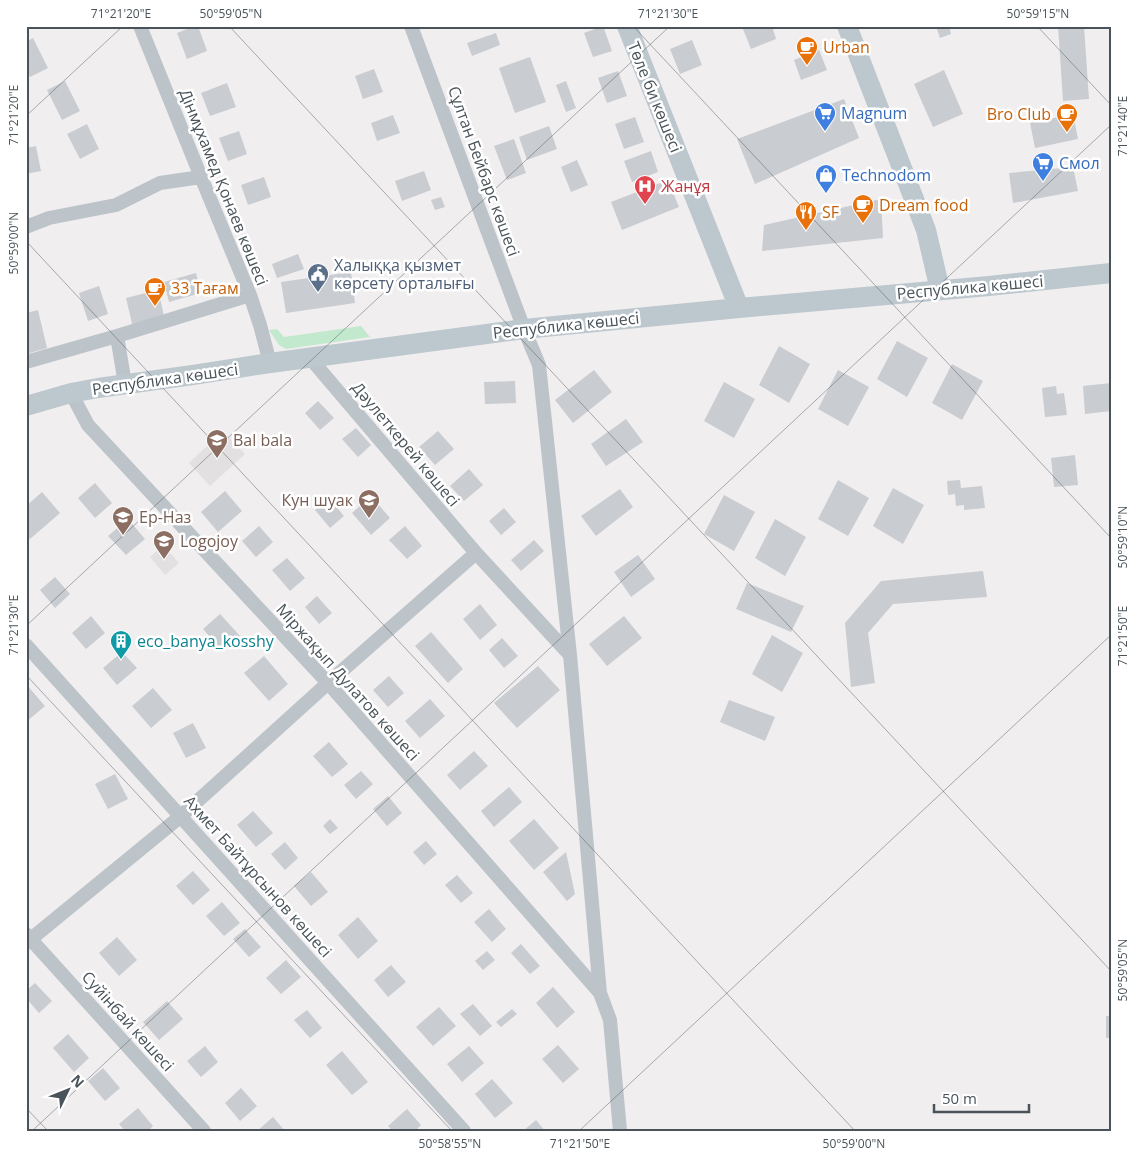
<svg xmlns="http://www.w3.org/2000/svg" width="1137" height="1157" font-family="'Open Sans',sans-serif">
<rect width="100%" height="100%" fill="#f1eeef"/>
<!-- education -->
<path fill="#e2e0e0" d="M223 431 245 454 210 486 189 463Z
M163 545 179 563 165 575 150 557Z"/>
<!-- green -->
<path fill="#c2e9cd" d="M361 326 370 337 286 349 279 345 269 330 277 329 284 337Z"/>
<!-- building -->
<path fill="#c9ccd0" d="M195 26H198L207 51 187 59 177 33Z
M603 26 612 51 593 57 584 33Z
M750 26H772L776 39 751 49 743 29Z
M936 26H949L951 34 940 38Z
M1058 26H1084L1089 99 1063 101Z
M496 33 500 45 472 56 467 43Z
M33 38 48 68 30 77 26 69V42Z
M692 40 702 65 680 74 670 49Z
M819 50 827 70 801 80 794 60Z
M530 57 546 102 515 113 499 68Z
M374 69 383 92 363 99 355 76Z
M944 70 963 114 933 127 914 84Z
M618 71 627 96 607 103 598 78Z
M65 81 80 111 62 120 47 90Z
M566 81 576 108 566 112 556 85Z
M227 83 236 107 210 116 201 93Z
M844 99 859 138 755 184 737 139Z
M1073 114 1078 139 1035 148 1030 123Z
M393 115 400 133 377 141 371 123Z
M635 117 644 142 624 149 615 124Z
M87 124 99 149 80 159 67 134Z
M549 126 557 149 527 160 519 137Z
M239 131 247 154 228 161 219 138Z
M514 139 526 173 507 180 494 146Z
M36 146 41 171 26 174V148Z
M651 151 658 172 632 182 624 161Z
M577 160 588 185 571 192 561 167Z
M1073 167 1078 191 1013 203 1009 173Z
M424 171 431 190 402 201 395 181Z
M264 177 271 197 248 205 241 185Z
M668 180 679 207 622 230 611 202Z
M441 197 445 207 435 210 431 200Z
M881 199 883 238 762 251 764 225Z
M298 254 304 269 277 278 272 264Z
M351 272 355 303 286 313 281 282Z
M196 273 201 293 169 302 164 282Z
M99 286 108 314 88 321 79 293Z
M158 290 165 320 133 328 126 298Z
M38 310 47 348 26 354V313Z
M897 341 928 358 907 397 877 379Z
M779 346 810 364 789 403 759 385Z
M952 364 983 381 962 420 932 403Z
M594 370 612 392 573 423 555 400Z
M838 370 869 387 848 426 818 409Z
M515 381 516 403 485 404 484 382Z
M724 382 755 399 734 438 704 421Z
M1111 383V411L1085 414 1083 386Z
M1056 386 1057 394 1064 393 1067 415 1045 417 1042 388Z
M318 401 334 418 320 430 305 413Z
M626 419 643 442 606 466 591 444Z
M356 428 371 445 358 457 342 439Z
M438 431 454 449 435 465 419 447Z
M1075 455 1078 485 1054 487 1051 458Z
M469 469 483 485 464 501 450 486Z
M838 480 869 498 848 536 818 519Z
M960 480 961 488 982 486 985 508 964 510V505L956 506 955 494 948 495 947 481Z
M95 483 112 503 95 518 78 498Z
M893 488 924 505 903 544 873 526Z
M620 489 633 507 596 536 581 516Z
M225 491 242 511 218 532 201 512Z
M42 492 60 513 30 539 26 535V506Z
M724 495 755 512 734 551 704 534Z
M371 496 390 518 371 535 352 513Z
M329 498 344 516 330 528 315 510Z
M504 508 516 522 501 535 489 521Z
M128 519 145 539 126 555 108 536Z
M775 519 806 537 785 576 755 558Z
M259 526 273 542 256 557 242 541Z
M405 526 422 546 407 559 389 540Z
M534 540 544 551 521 571 511 560Z
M638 555 655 579 631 597 614 572Z
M287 558 305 578 290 591 272 570Z
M983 571 987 597 893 604 868 633 875 683 851 687 845 623 881 581Z
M55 577 70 594 55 608 40 590Z
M747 583 804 606 791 632 736 609Z
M317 596 332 613 319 624 305 607Z
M480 604 497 625 480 640 463 619Z
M220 614 240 636 222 651 203 629Z
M91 616 105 633 86 649 72 633Z
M624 616 642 638 607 666 589 644Z
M431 632 463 669 448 683 415 646Z
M772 635 803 653 782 692 752 674Z
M502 638 518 656 504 668 489 650Z
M122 652 137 668 117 685 103 668Z
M264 656 288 684 269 701 244 673Z
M538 666 560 690 517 728 494 703Z
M389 676 404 693 388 707 373 690Z
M26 684 45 706 26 722Z
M153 688 172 710 151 728 132 706Z
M430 699 445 716 420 738 405 721Z
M729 700 775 717 765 741 720 722Z
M193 723 206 748 186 758 173 733Z
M329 742 348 764 332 777 313 756Z
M474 751 488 766 460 790 447 775Z
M361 771 373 784 356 799 344 785Z
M115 774 128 799 108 809 95 784Z
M509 787 522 802 494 827 481 811Z
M388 796 402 813 387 826 373 809Z
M253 811 273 833 256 847 237 825Z
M330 819 338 828 330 834 323 826Z
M534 819 559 848 534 870 509 841Z
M426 841 437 854 424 865 413 852Z
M285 842 298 858 285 870 271 854Z
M566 852 575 894 567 901 543 872Z
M193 871 210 890 193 905 176 886Z
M311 872 328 892 311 906 294 886Z
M457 875 473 893 461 903 445 885Z
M222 902 240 923 224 936 206 916Z
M489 909 506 929 492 942 474 922Z
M358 917 378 941 358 959 338 935Z
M245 929 261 947 249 957 233 939Z
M117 937 137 960 119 976 99 953Z
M521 944 540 966 530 974 511 953Z
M487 951 495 960 483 970 475 961Z
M286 960 301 977 281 994 266 978Z
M391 965 406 982 388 997 374 980Z
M35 983 52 1001 39 1013 26 998V991Z
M553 987 575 1012 557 1028 536 1003Z
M167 1001 183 1019 159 1040 143 1022Z
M473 1004 492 1026 480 1036 460 1014Z
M439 1007 456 1026 433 1046 416 1027Z
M512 1009 517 1014 501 1027 496 1022Z
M307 1010 322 1028 310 1038 294 1020Z
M1106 1016H1111V1038H1106Z
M68 1034 89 1058 74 1072 53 1048Z
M558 1045 579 1069 563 1083 542 1059Z
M205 1046 218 1062 201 1077 187 1061Z
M469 1046 484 1063 462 1082 447 1064Z
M342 1051 368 1082 352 1095 326 1065Z
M103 1068 120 1088 105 1101 88 1081Z
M492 1079 513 1103 495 1118 475 1094Z
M241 1088 257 1106 240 1121 225 1103Z
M138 1108 153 1126 148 1131H125L119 1124Z
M407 1109 421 1125 415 1131H393L388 1126Z
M273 1117 285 1131H257Z
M536 1120 545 1131H523Z"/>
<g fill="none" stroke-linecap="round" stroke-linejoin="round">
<!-- street -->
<path stroke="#bcc4c9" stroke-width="14" d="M140 26 201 177 250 295 260 325 270 363
M411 26 524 329 539 365 570 655 600 993 610 1020 620 1131
M26 227 49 218 116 205 160 183 201 177
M117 336 125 384
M310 358 476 553 570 655
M26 362 117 336 250 295
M71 393 88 425 328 683 600 993
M26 645 464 1131
M26 934 204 1131
M26 943 181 816 328 683 476 553"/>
<!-- secondary -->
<path stroke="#bcc7ce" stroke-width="20" d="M627 26 739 308
M847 26 926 230 940 290
M26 406 71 393 98 388 193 375 270 363 524 329 739 308 989 286 1111 273"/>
</g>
<!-- ticks -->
<path fill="none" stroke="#495359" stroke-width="1" stroke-opacity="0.45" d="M229 26 1111 971M633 26 1111 538M1037 26 1111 105M26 116 123 26M26 241 855 1131M26 626 670 26M26 675 452 1131M26 1108 48 1131M32 1131 1111 125M579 1131 1111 635"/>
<!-- icons -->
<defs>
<g id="cafe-pin" transform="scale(1.125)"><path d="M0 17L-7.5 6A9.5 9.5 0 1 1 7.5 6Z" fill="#e8710a" stroke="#fff"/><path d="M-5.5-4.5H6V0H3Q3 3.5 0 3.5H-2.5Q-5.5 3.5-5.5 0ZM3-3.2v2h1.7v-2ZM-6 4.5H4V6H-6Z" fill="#fff"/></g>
<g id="supermarket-pin" transform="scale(1.125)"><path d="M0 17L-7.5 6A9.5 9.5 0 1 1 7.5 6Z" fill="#3f7fe0" stroke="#fff"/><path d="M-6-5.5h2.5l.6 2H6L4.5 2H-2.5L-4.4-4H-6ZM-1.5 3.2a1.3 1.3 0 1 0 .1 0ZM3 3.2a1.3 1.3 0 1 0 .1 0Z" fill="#fff"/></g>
<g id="shop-pin" transform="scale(1.125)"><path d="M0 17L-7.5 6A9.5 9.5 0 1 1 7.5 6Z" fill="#3f7fe0" stroke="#fff"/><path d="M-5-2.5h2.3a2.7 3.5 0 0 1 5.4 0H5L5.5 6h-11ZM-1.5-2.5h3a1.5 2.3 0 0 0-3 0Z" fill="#fff"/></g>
<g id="hospital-pin" transform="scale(1.125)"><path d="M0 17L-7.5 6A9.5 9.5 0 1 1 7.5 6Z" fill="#e0444e" stroke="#fff"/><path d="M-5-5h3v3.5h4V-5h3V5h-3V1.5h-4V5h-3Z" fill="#fff"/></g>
<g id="restaurant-pin" transform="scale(1.125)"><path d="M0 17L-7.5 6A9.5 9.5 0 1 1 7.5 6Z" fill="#e8710a" stroke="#fff"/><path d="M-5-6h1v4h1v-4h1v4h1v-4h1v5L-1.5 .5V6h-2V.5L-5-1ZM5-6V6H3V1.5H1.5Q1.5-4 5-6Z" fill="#fff"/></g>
<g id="civic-pin" transform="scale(1.125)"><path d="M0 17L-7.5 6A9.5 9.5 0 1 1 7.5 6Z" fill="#5c6f8a" stroke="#fff"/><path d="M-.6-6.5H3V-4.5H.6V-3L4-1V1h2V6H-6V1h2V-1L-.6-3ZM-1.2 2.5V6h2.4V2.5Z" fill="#fff"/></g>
<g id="school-pin" transform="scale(1.125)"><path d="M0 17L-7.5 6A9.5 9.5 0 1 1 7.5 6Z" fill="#8d6e63" stroke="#fff"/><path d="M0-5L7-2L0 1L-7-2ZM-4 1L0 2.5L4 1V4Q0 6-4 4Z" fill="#fff"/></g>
<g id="building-pin" transform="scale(1.125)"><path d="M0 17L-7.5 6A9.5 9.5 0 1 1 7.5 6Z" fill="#0f9aa8" stroke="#fff"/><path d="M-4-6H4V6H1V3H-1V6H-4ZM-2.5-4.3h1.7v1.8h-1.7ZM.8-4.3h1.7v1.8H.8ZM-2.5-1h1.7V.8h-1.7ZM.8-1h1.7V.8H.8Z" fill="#fff"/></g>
</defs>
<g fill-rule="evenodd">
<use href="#cafe-pin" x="807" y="47"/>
<use href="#supermarket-pin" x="825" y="113"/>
<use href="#cafe-pin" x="1067" y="114"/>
<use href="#supermarket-pin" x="1043" y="163"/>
<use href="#shop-pin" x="826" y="175"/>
<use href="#hospital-pin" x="645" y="186"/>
<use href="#cafe-pin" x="863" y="205"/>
<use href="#restaurant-pin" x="806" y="212"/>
<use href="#civic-pin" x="318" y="274"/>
<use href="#cafe-pin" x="155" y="288"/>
<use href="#school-pin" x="217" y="440"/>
<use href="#school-pin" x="369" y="500"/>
<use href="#school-pin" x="123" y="517"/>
<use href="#school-pin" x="164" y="541"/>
<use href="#building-pin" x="121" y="641"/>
</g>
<g text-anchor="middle" stroke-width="5" stroke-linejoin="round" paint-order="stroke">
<!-- food labels -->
<g font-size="16" fill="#c56008" stroke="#fff" text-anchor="start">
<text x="823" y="53">Urban</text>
<text x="1051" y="120" text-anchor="end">Bro Club</text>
<text x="879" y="211">Dream food</text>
<text x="822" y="218">SF</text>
<text x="171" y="294">33 Тағам</text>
</g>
<!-- street labels -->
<g font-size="16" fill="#495359" stroke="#fff">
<text transform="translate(655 97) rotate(68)" y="6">Төле би көшесі</text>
<text transform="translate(484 171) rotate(70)" y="6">Сұлтан Бейбарс көшесі</text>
<text transform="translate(224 187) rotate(68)" y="6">Дінмұхамед Қонаев көшесі</text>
<text transform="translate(970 287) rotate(-5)" y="6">Республика көшесі</text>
<text transform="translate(566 325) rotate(-6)" y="6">Республика көшесі</text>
<text transform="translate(165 379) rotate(-8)" y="6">Республика көшесі</text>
<text transform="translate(406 444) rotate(50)" y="6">Дәулеткерей көшесі</text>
<text transform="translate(348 682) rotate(48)" y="6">Міржақып Дулатов көшесі</text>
<text transform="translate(258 876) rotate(48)" y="6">Ахмет Байтұрсынов көшесі</text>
<text transform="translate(128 1021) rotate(48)" y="6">Суйінбай көшесі</text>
</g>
<!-- shop labels -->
<g font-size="16" fill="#366cbe" stroke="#fff" text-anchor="start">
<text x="841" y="119">Magnum</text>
<text x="1059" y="169">Смол</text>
<text x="842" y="181">Technodom</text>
</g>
<!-- health labels -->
<g font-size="16" fill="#be3a42" stroke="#fff" text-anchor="start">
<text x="661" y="192">Жанұя</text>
</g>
<!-- service labels -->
<g font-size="16" fill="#4e5e75" stroke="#fff" text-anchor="start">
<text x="334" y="271">Халыққа қызмет<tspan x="334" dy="18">көрсету орталығы</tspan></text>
</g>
<!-- education labels -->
<g font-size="16" fill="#785e54" stroke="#fff" text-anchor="start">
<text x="233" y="446">Bal bala</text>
<text x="353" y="506" text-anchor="end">Кун шуак</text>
<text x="139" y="523">Ер-Наз</text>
<text x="180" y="547">Logojoy</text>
</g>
<!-- culture labels -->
<g font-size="16" fill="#0d838f" stroke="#fff" text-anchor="start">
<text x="137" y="647">eco_banya_kosshy</text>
</g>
</g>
<!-- border -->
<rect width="1137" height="1157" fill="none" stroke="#ffffff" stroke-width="55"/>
<!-- north arrow -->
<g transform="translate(68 1090) rotate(47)" stroke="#ffffff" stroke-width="4" paint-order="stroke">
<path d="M0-4L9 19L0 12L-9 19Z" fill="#495359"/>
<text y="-8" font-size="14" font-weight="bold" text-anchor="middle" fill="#495359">N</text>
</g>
<!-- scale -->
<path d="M934 1104v8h95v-8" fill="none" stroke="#495359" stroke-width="2.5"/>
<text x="942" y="1104" font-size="15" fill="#495359" stroke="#ffffff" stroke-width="4" paint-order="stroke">50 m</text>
<rect x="28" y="28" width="1082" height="1102" fill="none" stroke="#495359" stroke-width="2"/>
<g font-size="12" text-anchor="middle" fill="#495359">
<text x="121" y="18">71°21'20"E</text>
<text x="231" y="18">50°59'05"N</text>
<text x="668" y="18">71°21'30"E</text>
<text x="1038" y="18">50°59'15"N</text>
<text transform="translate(14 115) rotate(-90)" y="4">71°21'20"E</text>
<text transform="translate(1123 126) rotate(-90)" y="4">71°21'40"E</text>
<text transform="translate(14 243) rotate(-90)" y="4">50°59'00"N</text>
<text transform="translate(1123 537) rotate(-90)" y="4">50°59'10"N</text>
<text transform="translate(14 625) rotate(-90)" y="4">71°21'30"E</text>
<text transform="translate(1123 636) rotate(-90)" y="4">71°21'50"E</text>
<text transform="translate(1123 970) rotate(-90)" y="4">50°59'05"N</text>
<text x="450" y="1148">50°58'55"N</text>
<text x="580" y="1148">71°21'50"E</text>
<text x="854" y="1148">50°59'00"N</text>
</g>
</svg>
